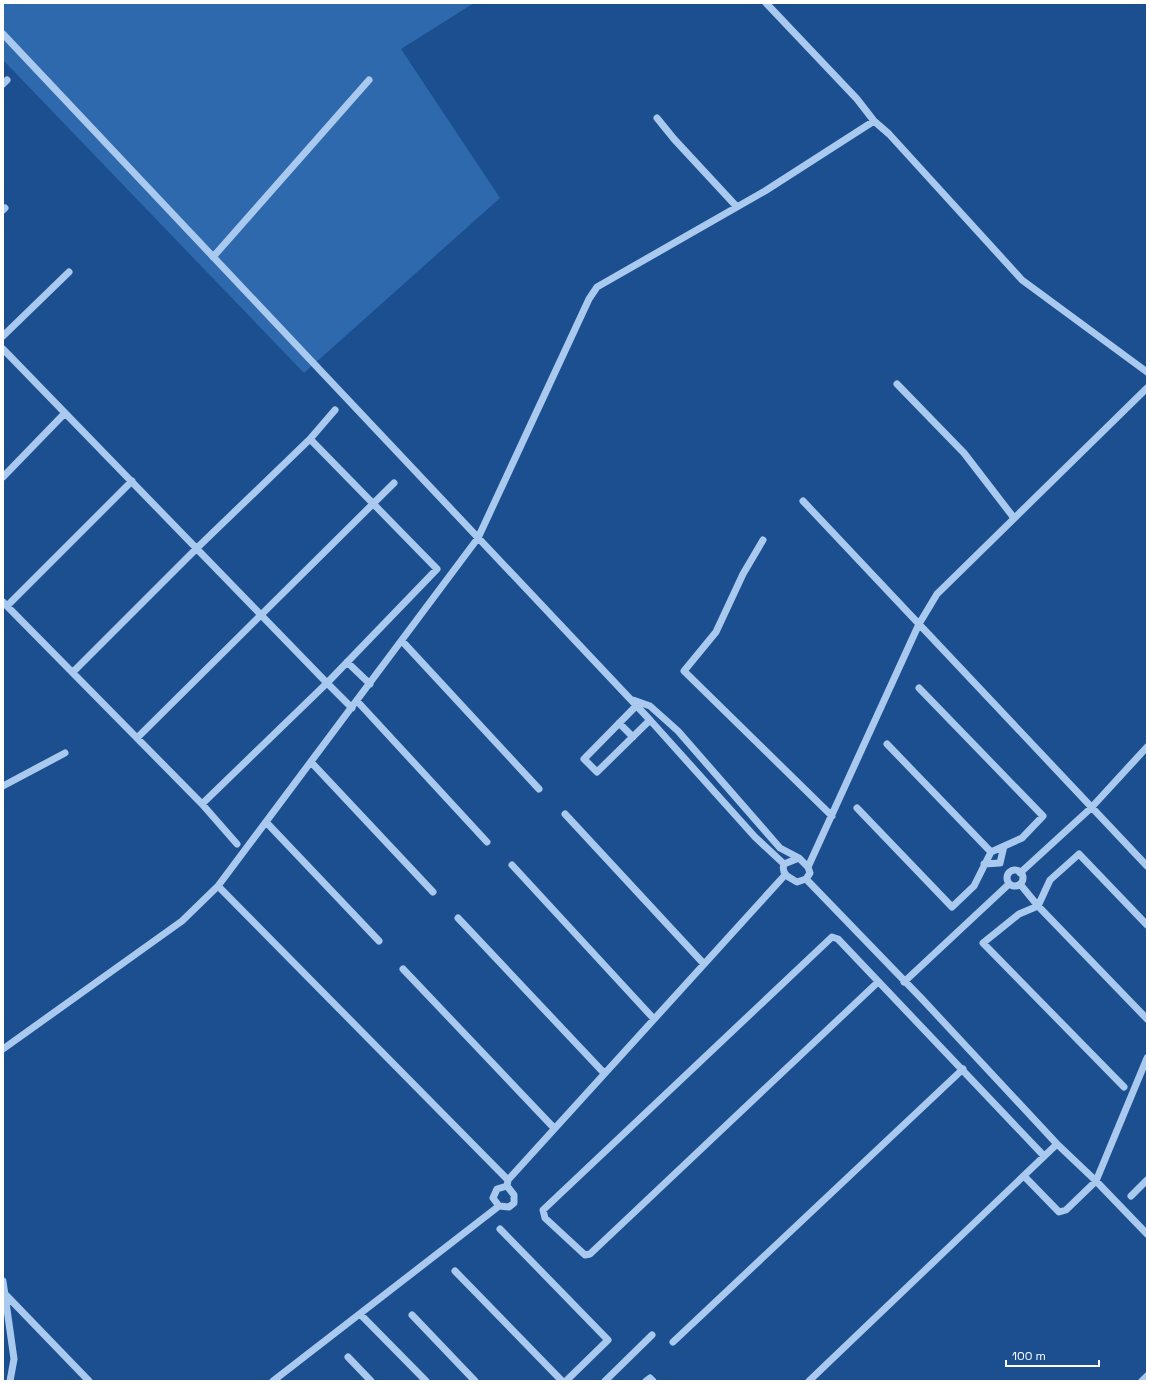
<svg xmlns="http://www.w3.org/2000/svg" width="1150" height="1384" font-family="'Space Grotesk',sans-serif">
<rect width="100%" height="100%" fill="#1b4f8f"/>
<!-- green -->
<path fill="#2e69ad" d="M3 3H474L401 49 500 198 304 373 3 60Z"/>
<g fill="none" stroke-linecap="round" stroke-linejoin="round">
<!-- minor -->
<path stroke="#a9c9ee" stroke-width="7" d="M766 3 857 99 874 121 889 134 1022 280 1147 372
M3 34 650 720 755 837 784 864
M3 84 7 80
M657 118 674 139 737 207
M3 210 5 208
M213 257 369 80
M3 336 69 272
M3 349 327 683 437 569 310 439
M897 384 964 453 1014 518
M3 477 65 413
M803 501 1147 866
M763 540 743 574 716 632 684 671 832 816
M3 602 202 804 237 844
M7 606 132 481
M402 641 539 789
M347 662 370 684
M73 672 197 548 310 439 335 410
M633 700 650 706 678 731 780 848 799 858
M357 701 487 842
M636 706 584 759 597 772 650 720
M619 723 633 737
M137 738 394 483
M887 744 991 852
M311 762 433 892
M3 786 65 753
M202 804 327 683 352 708
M857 808 952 907 974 886 991 852 1022 838 1043 816 919 688
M565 814 704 964
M266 822 379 941
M799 858 808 867 810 873 806 879 797 882C788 877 781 874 784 864Z
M1000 863 1004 846
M984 864 1000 863
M512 865 654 1019
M808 867 919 624 937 594 1147 388
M1007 878a8 8 0 1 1 16 0a8 8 0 1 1-16 0Z
M1020 873 1091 808 1147 747
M806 879 923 1000 1057 1144 1096 1181 1147 1234
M1020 884 1038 906 1147 1019
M218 886 508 1180
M458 918 604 1073
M403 969 554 1128
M878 982 590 1254 585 1255 545 1218 543 1210 832 937 838 939 1044 1156
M904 982 1009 884
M3 1049 182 921 218 886 478 538 589 299 597 287 765 191 874 121
M1124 1087 983 943 1019 914 1038 906 1050 880 1079 854 1147 925
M1024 1176 1059 1212 1066 1210 1096 1181 1147 1058
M507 1186 508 1180 785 875
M1131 1196 1147 1180
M500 1229 608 1340 566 1381
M455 1271 562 1381
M3 1281 14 1359 10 1381
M6 1295 89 1381
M360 1314 426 1381
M412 1315 475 1381
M673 1342 963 1069
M348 1357 371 1381
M273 1381 499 1206 509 1207 514 1203V1195L507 1186 497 1189 493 1198 499 1206
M605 1381 652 1335
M646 1381 650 1378 653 1381
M809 1381 1057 1144
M1142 1381 1147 1376"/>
</g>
<!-- border -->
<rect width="1150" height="1384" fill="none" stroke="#ffffff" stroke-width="8"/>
<!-- scale -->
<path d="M1006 1360v6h93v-6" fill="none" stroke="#ffffff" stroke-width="2"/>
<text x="1012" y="1360" font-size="12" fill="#ffffff" stroke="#1b4f8f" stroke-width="3" paint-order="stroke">100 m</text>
</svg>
